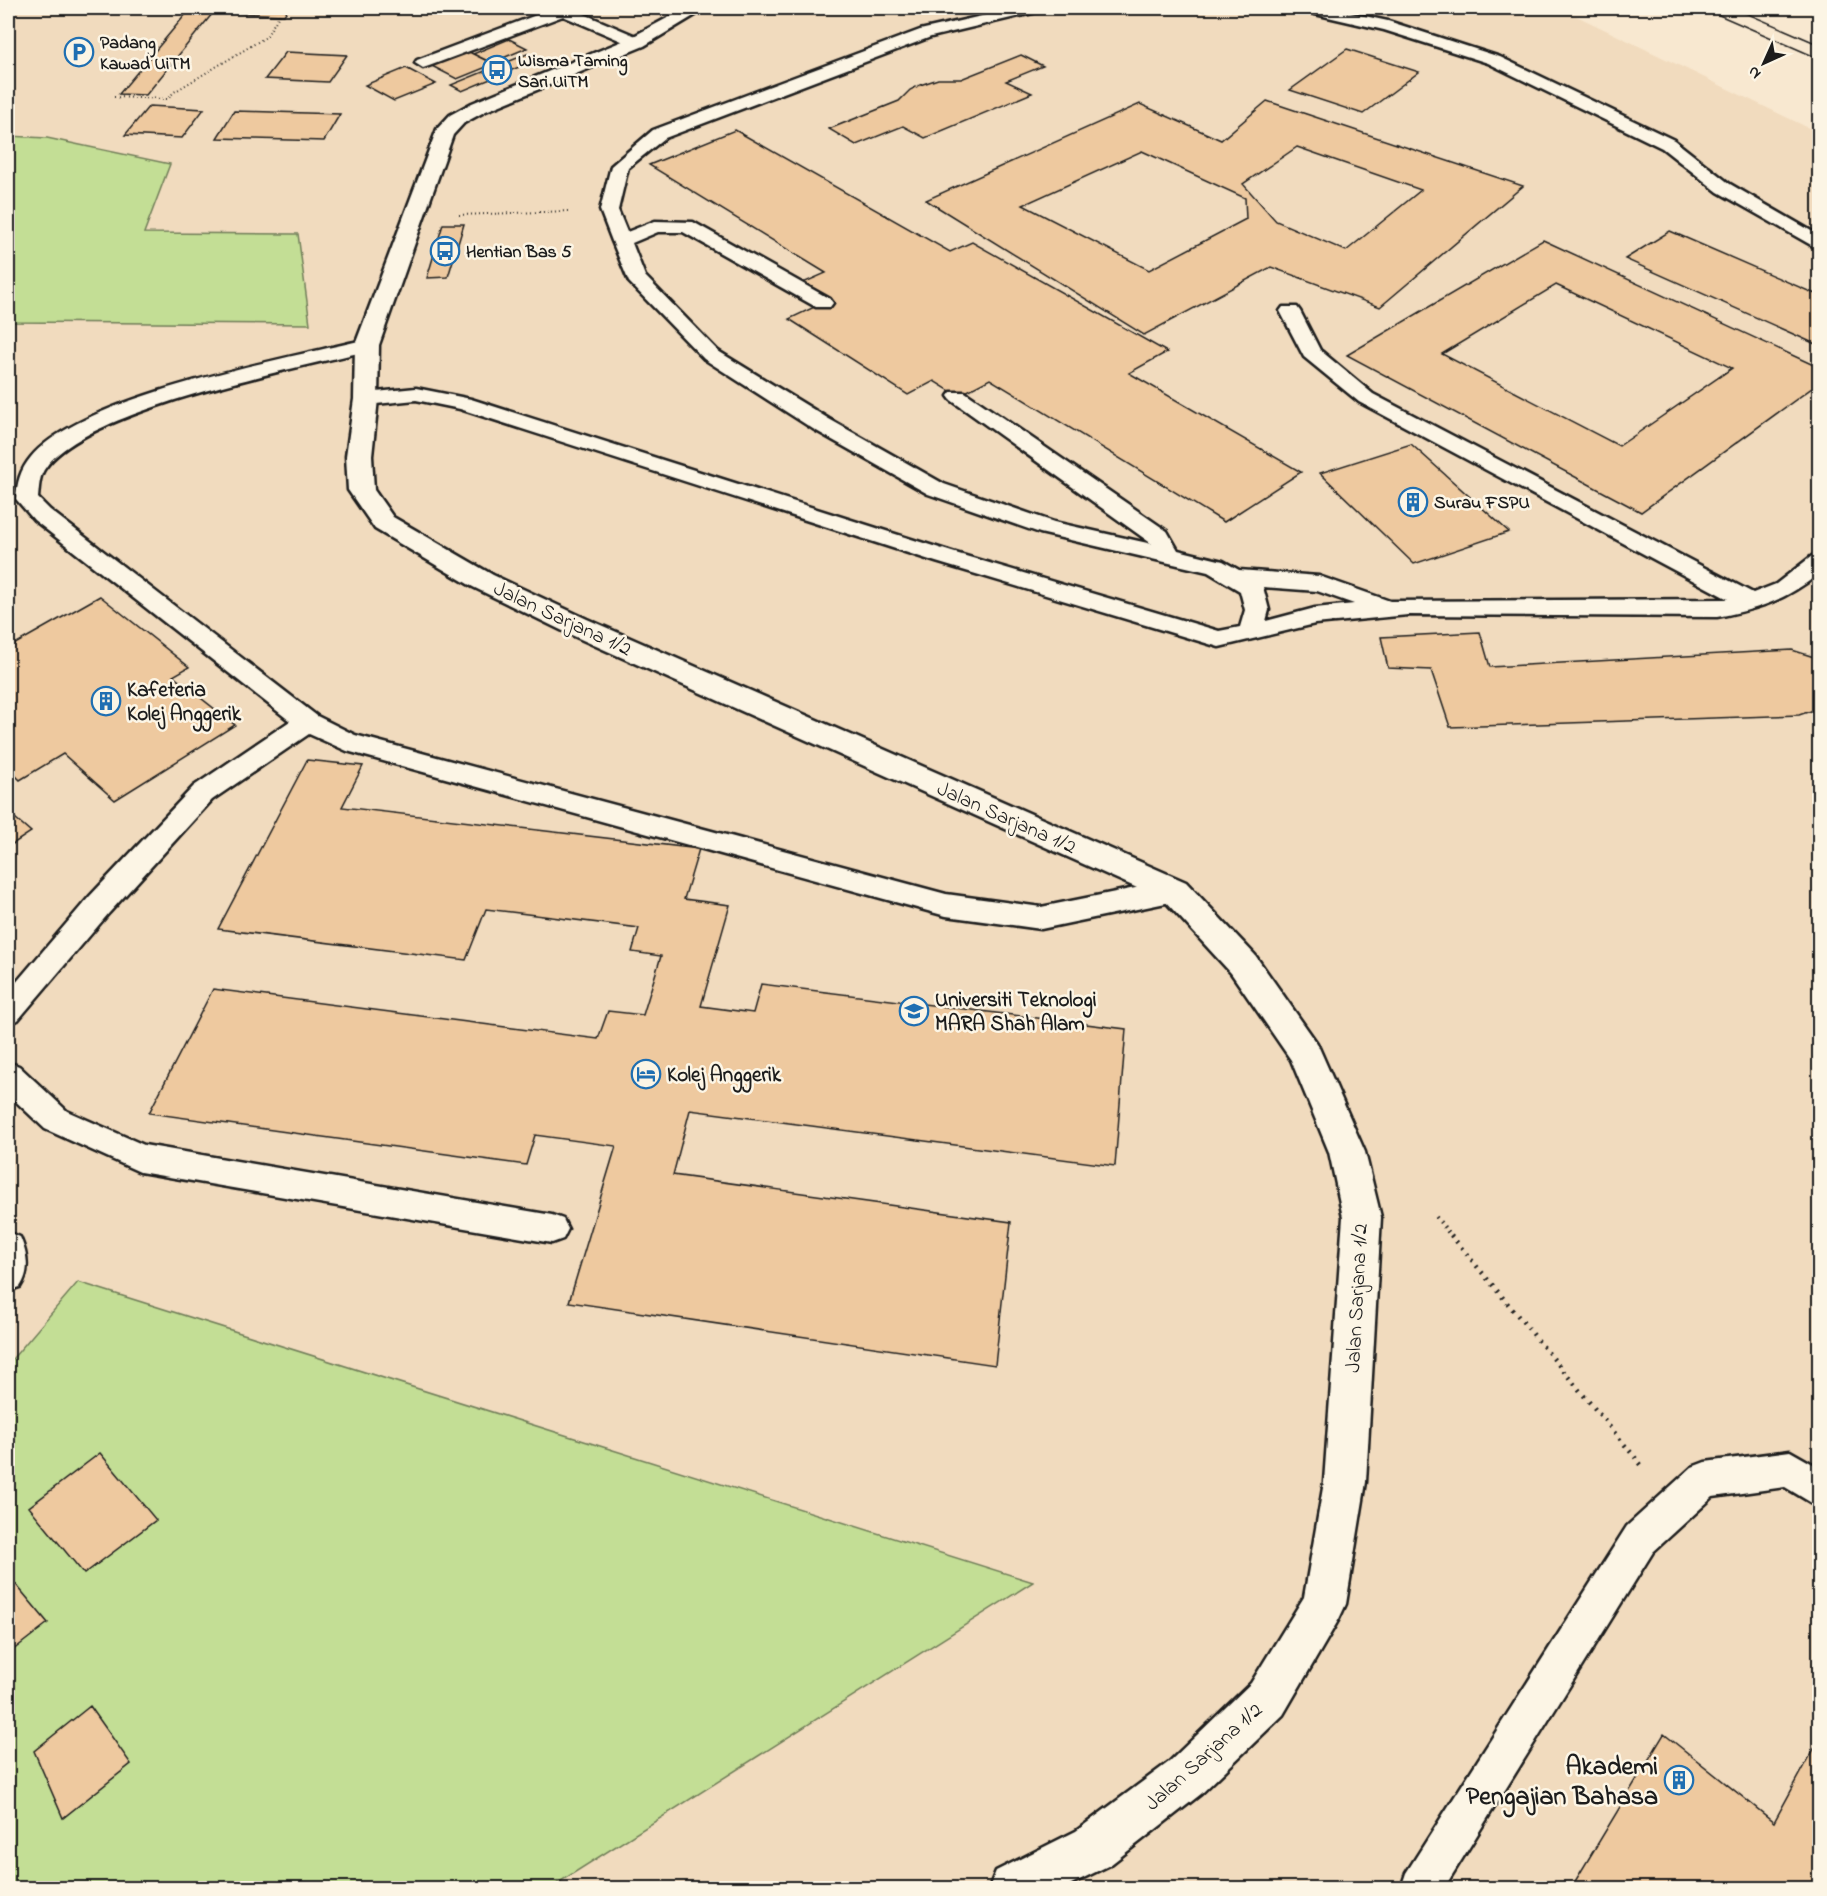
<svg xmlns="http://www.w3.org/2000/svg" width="1827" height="1896" font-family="'Indie Flower',sans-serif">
<rect width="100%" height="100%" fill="#f8e8d0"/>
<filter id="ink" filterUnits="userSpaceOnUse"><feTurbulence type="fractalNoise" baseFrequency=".0167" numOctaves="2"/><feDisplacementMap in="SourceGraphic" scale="12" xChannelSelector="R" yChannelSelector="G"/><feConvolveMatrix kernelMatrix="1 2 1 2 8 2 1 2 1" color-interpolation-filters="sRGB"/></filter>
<g filter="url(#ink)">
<!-- built -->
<path fill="#f1dbbe" d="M8 8H1560L1819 133V1888H8Z"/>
<!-- green -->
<path fill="#c3de95" stroke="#707d58" stroke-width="1.5" d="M8 136 47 138 170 164 144 233 298 234 310 324 8 322Z
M78 1282 1033 1582 550 1888H8V1364Z"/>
<!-- building -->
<path fill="#eec99f" stroke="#1c1c1c" stroke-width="1.5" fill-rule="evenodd" d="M191 8H217L146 95 119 94Z
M241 8H289L284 15 236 13Z
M408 8H465L463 12 406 10Z
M509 39 527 48 491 63 473 54Z
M1347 49 1419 72 1363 114 1290 90Z
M465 50 494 64 457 79 428 64Z
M286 52 347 55 328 82 265 79Z
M527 54 538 59 462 91 451 85Z
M1021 55 1043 66 1006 81 1032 93 925 138 903 126 856 145 829 129 899 101 910 90 920 85 938 79H961Z
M406 68 436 84 394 101 365 85Z
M1267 101 1523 186 1380 307 1271 267 1144 335 926 200 1140 104 1221 140ZM1297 147 1421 190 1346 251 1276 221 1243 184ZM1142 151 1245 198 1246 219 1149 270 1023 205Z
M149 106 204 109 182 138 125 135Z
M234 111 340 114 324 141 217 138Z
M735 130 950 252 972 242 1167 352 1129 373 1301 472 1224 522 990 379 958 396 934 381 908 395 789 319 823 303 796 286 826 273 649 165Z
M443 224H464L448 277 427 278Z
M1670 231 1820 296V346L1625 259Z
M1543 240 1820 368V382L1641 512 1347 355ZM1556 285 1732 368 1619 446 1442 354Z
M1411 444 1509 532 1414 564 1320 473Z
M100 596 189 667 173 676 235 725 115 800 63 754 20 780 8 768V648Z
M1480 632 1490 667 1792 650 1817 658 1820 661V708L1799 715 1450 727 1431 670 1388 668 1381 637Z
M307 760 363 766 342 807 699 849 684 899 730 905 701 1006 753 1013 761 984 1126 1029 1115 1166 690 1110 673 1175 1011 1222 995 1365 569 1302 616 1146 535 1135 526 1165 149 1113 213 989 598 1039 608 1011 643 1015 661 956 632 952 639 928 486 909 466 960 218 929Z
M8 812 31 832 8 847Z
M100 1453 156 1520 84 1574 29 1507Z
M8 1575 48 1623 8 1654Z
M90 1706 131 1764 63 1818 34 1751Z
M1664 1734 1774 1822 1820 1738V1888H1571Z"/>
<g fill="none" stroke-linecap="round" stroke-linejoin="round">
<!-- lane casing -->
<g stroke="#1c1c1c" stroke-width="5">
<path id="lane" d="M555 8H570L643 39 645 42 643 45H631L563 16 429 66 423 68 415 63 417 60Z
M1017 8H1043L1041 11 931 37 665 138 628 168 618 210 627 232 655 221 693 222 830 299 833 303 830 307H816L683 232H658L632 243 645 276 718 351 829 419 944 484 1054 522 1152 544 951 400 948 396 951 392H965L1167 531 1178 550 1223 561 1239 570 1319 576 1390 601 1728 599 1359 402 1304 357 1280 311 1283 307H1297L1300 311 1320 350 1373 394 1753 593 1776 584 1812 556 1820 554V573C1784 601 1761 608 1717 617L1408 615 1315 624 1219 647 936 562 460 409 416 400 366 405 359 403 356 399 359 395 366 393 416 388 471 399 952 552 1219 631 1240 627 1245 610 1240 591 1208 572 1040 533 928 494 813 429 704 359 629 282 612 241 600 210 611 166 653 130 920 30ZM1263 587 1317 591 1354 604 1315 608 1266 621 1269 610Z
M1300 8H1327L1388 21 1500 57 1674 140 1730 184 1820 236V250L1718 192 1662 148 1488 63 1384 30 1302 11Z
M367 339 374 341 377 345 374 349C300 368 89 408 46 467 39 475 39 488 38 498L50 510 317 716 355 735 946 894 1041 907 1175 880 1185 883 1189 891 1185 899 1041 929 946 916 347 751 309 734 212 800 109 913 18 1020 8 1024V992L89 897 194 786 290 721 34 520 16 499C17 483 20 470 31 457 84 395 285 359 367 339Z
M8 1062 19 1066 67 1111 144 1145 552 1215 563 1219 568 1229 563 1239 552 1243 140 1172 45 1129 8 1094Z
M8 1232 20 1237C27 1253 31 1271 20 1287L8 1291Z
M1790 1451 1820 1468V1508L1785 1487 1713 1497 1653 1552 1444 1888H1401L1406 1873 1627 1526 1692 1467 1705 1462Z"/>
</g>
<!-- secondary casing -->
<g stroke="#1c1c1c" stroke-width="5">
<path id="secondary" d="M686 8H707L644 46 486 111 464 123 453 135 379 345 378 399 372 456 374 490 393 517 493 575 587 619 1186 882 1255 955 1317 1043 1365 1152 1381 1217 1366 1482 1346 1604 1339 1619 1283 1715 1201 1794 1110 1865 1063 1888H989L996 1871 1076 1831 1169 1762 1251 1683 1304 1597 1324 1482 1343 1217 1329 1152 1291 1060 1231 973 1164 900 567 633 473 587 375 529 348 490 346 456 354 399 355 345 437 129 450 115 472 103 630 38Z"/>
</g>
<!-- path-far2 -->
<path stroke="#1c1c1c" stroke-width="2" stroke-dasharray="1 3" stroke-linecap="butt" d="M114 97 168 99 174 92 266 37 280 14
M459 215 569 211"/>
<!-- path-far1 -->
<path stroke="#1c1c1c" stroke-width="4" stroke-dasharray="1.5 4.5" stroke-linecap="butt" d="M1436 1217 1452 1237"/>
<!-- path -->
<path stroke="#1c1c1c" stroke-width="4.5" stroke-dasharray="2 6" stroke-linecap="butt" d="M1451 1235 1643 1467"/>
<!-- lane -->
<use href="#lane" fill="#fcf5e5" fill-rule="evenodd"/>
<!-- secondary -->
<use href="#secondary" fill="#fcf5e5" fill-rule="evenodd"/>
<!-- tram -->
<path stroke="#1c1c1c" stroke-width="1.5" d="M1703 8 1820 59
M1734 8 1820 45"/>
</g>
</g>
<!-- icons -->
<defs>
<g id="parking-ring" transform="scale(1.5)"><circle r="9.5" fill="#fcf5e5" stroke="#1f6fb2" stroke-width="1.5"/><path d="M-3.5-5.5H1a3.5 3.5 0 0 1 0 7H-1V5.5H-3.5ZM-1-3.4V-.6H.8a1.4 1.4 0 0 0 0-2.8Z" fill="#1f6fb2"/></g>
<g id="bus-ring" transform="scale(1.5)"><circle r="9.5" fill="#fcf5e5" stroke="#1f6fb2" stroke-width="1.5"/><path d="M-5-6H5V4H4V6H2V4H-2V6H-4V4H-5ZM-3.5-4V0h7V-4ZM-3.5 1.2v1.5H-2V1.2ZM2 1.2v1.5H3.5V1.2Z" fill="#1f6fb2"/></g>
<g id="building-ring" transform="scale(1.5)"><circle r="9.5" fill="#fcf5e5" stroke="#1f6fb2" stroke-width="1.5"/><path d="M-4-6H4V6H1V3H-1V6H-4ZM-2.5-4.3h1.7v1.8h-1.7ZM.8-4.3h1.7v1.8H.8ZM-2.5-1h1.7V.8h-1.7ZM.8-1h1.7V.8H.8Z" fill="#1f6fb2"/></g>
<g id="university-ring" transform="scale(1.5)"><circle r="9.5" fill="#fcf5e5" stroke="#1f6fb2" stroke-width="1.5"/><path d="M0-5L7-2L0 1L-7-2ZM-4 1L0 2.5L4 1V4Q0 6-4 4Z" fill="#1f6fb2"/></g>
<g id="hotel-ring" transform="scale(1.5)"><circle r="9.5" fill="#fcf5e5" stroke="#1f6fb2" stroke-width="1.5"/><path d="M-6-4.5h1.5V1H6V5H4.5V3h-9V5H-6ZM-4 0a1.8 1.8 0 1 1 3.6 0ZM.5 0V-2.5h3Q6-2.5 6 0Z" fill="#1f6fb2"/></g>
</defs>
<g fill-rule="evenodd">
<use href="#parking-ring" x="79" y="52"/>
<use href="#bus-ring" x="497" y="70"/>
<use href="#bus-ring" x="445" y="251"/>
<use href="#building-ring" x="1413" y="502"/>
<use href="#building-ring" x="106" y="701"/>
<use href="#university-ring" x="914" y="1011"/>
<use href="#hotel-ring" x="646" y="1074"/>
<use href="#building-ring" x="1679" y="1780"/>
</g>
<g text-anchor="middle" stroke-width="5" stroke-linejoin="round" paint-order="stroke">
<!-- far-poi labels -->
<g font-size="18" font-weight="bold" fill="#1c1c1c" stroke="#fcf5e5" text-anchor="start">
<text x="100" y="48">Padang<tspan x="100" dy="21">Kawad UiTM</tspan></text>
<text x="518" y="66">Wisma Taming<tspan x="518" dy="21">Sari UiTM</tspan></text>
<text x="466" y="257">Hentian Bas 5</text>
<text x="1434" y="508">Surau FSPU</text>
</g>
<!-- street labels -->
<g font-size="21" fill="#1c1c1c" stroke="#fcf5e5">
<text transform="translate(563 618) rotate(25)" y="7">Jalan Sarjana 1/2</text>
<text transform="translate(1007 817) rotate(24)" y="7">Jalan Sarjana 1/2</text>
<text transform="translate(1356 1298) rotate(-87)" y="7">Jalan Sarjana 1/2</text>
<text transform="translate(1203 1756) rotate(-42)" y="7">Jalan Sarjana 1/2</text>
</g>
<!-- poi labels -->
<g font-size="21" font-weight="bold" fill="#1c1c1c" stroke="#fcf5e5" text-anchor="start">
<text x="127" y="696">Kafeteria<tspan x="127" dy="24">Kolej Anggerik</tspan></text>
<text x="935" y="1006">Universiti Teknologi<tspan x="935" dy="24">MARA Shah Alam</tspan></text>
<text x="667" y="1081">Kolej Anggerik</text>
</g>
<!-- near-poi labels -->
<g font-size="26" font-weight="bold" fill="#1c1c1c" stroke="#fcf5e5" text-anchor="end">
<text x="1658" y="1774">Akademi<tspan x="1658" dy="30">Pengajian Bahasa</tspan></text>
</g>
</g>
<!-- margin -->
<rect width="1827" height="1896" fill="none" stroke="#fcf5e5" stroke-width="30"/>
<rect x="15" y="15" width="1797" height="1866" fill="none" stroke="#1c1c1c" stroke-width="2" filter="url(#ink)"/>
<!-- north arrow -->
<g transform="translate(1764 63) rotate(225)" stroke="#fcf5e5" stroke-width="4.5" paint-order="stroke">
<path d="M0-4.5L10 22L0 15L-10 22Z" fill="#1c1c1c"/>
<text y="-9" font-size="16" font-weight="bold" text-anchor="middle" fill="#1c1c1c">N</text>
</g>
</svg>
